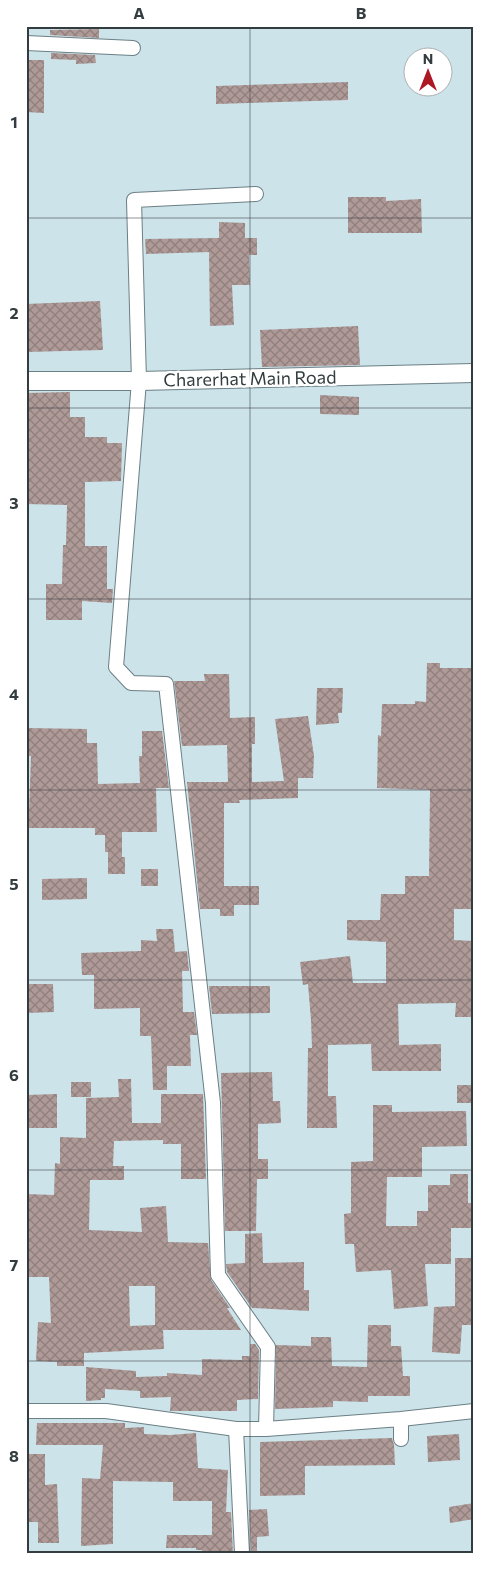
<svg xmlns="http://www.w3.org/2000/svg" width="500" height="1579" font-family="Commissioner,sans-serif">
<defs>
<pattern id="building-cross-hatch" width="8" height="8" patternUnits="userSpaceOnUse" patternTransform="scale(1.25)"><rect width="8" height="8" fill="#af9a98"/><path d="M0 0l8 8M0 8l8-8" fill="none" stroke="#8f7f7d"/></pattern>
</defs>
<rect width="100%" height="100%" fill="#cce3e9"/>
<!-- building -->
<path fill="url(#building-cross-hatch)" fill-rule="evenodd" d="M99 29V38L50 35V30Z
M51 53 95 55 96 63 76 64V60L51 59Z
M26 60H44V113L26 112Z
M348 82V100L216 104V86Z
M348 197H386V201L421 199 422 233H348Z
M219 222 245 223V238H257V255H249L250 285H232L234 325 210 326 209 252 146 254 145 239 219 238Z
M100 301 103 350 26 352V304Z
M358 326 360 365 262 367 260 330Z
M70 392V417H85V437H107V443H122L121 481 85 482V546H107V589H113L112 603 82 601V620H46V584H62L63 545H66L67 507V505L26 504 28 411H26V393Z
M320 395 359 397V415L320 414Z
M427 663H440V668H474V909H454V940L474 941V991H471V1017H455L456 1003 398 1004 399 1045 441 1044V1071H372L371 1044 328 1045V1096H336L337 1128H307L308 1048H312L311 1020 308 984 303 985 300 962 350 956 353 983H386V942L347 940V920H380L381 894H405V876H429L430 790 377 788 378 735 381 736 382 704H415V701L426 702Z
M204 674H229L230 718 255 717V744H252V782L284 781 275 719 308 716 314 756 313 778H298V798L239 800 240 803H224V886H259V905H234V916H220V909H200L187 782H228L227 745 182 746 174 681H205Z
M317 688H343L342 713H338L339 723 316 725Z
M26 728 87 729V743H97L98 784 140 783 139 756H142V731H162L169 788H156L157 832H122V857H125V874H108V852H105V835H95V828H26V813H29L31 756H26Z
M141 869H158V886H141Z
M87 878V899L42 900V879Z
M156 929H173L175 952 187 951 189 971H182L183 1012H194L197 1035H190L191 1066H167V1090H153L151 1036H140V1008L94 1009V975H82L81 953 141 951V940L157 941Z
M26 984H53L54 1012 26 1013Z
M270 986V1013L212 1014 209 986Z
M272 1072 273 1101H280L281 1123 258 1124V1159H268V1179H257L256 1231H225L221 1073Z
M118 1079H131L132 1123H161V1094H203L206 1179H181V1144H163V1140L114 1141 113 1166H124V1180H90L89 1230 142 1232 140 1208 166 1206 168 1242 208 1243 211 1280 230 1308H227L241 1330H163L164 1349 84 1353V1366H57V1362L36 1361 38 1322 51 1323 49 1277H26V1194L54 1195 55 1163 60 1164V1137L86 1138V1098L119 1097ZM129 1286H155V1325L130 1326Z
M71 1082H91V1097H71Z
M457 1085H474V1103H457Z
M57 1094V1128H26V1095Z
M373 1105H392V1112L466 1111 467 1146 422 1147V1177H387L386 1226H417V1211H428V1185H450V1174H468V1203H471V1228H451V1264H425L428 1306 394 1309 391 1270 356 1272 354 1244H345L344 1214 351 1213V1162L373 1161Z
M262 1233 263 1263 304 1262V1290H309V1311L252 1308 227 1272 226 1264 245 1263V1234Z
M455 1258H471V1289H474V1325H462L460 1354 432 1352 434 1307 455 1306Z
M368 1325H391V1346H401L403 1376H410V1396H368V1402L333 1401V1407L275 1409 276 1345 311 1346V1337H331L332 1366 367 1367Z
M250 1344H255L259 1350 258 1399 237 1400V1411H170L171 1397 140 1398V1391L105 1389V1398H101V1400L86 1401V1367L136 1371V1377L167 1376V1373L202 1375V1359L242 1360V1356H250Z
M37 1423H125V1428L144 1427V1434L170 1435 196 1433 198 1468 228 1470 226 1512H231L233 1553H202V1550H196V1548H166L167 1535H212V1501H173V1482L113 1481V1544L81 1546 82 1478 100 1479 103 1445H36Z
M459 1434 460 1460 428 1462 427 1436Z
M392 1438 394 1445 395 1465 305 1466V1495L260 1496V1442Z
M26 1454H45V1485L57 1484 59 1543H38V1522H26Z
M474 1503V1519L450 1523 449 1507Z
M267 1509 269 1536 257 1537V1553H251L249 1510Z"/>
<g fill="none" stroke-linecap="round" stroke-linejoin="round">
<!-- minor casing -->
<g stroke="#6b7f85" stroke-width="16">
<path id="minor" d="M26 43 133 48
M256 194 134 200 139 381 116 667 131 683 166 684 213 1103 218 1275 268 1347 266 1429
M26 1411H106L236 1429H266L401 1419V1439
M401 1419 474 1411
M236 1429 242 1553"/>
</g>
<!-- tertiary casing -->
<g stroke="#6b7f85" stroke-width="20">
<path id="tertiary" d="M26 381H139L474 373"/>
</g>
<!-- minor -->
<use href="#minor" stroke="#fff" stroke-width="14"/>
<!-- tertiary -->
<use href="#tertiary" stroke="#fff" stroke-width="18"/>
</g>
<!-- grid -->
<path fill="none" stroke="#333c3f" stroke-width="1" stroke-opacity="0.55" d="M250 26V1553M26 218H474M26 408H474M26 599H474M26 790H474M26 980H474M26 1170H474M26 1361H474"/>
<g text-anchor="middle" stroke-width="4.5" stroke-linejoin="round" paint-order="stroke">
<!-- street labels -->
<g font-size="18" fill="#333c3f" stroke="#fff">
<text transform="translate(250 379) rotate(-1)" y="6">Charerhat Main Road</text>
</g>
</g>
<!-- border -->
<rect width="500" height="1579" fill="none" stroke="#ffffff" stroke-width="55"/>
<!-- north arrow -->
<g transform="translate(428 72)"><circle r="24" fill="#ffffff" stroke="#adb1b2"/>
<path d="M0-4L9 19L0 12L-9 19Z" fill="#ac1824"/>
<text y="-8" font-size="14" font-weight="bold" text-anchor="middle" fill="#333c3f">N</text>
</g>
<rect x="28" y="28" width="444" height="1524" fill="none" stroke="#333c3f" stroke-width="2"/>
<g font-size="16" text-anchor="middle" font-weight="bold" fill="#333c3f">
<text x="139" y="19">A</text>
<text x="361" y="19">B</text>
<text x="14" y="128">1</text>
<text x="14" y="319">2</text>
<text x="14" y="509">3</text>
<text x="14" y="700">4</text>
<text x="14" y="890">5</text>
<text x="14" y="1081">6</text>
<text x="14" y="1271">7</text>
<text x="14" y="1462">8</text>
</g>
</svg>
